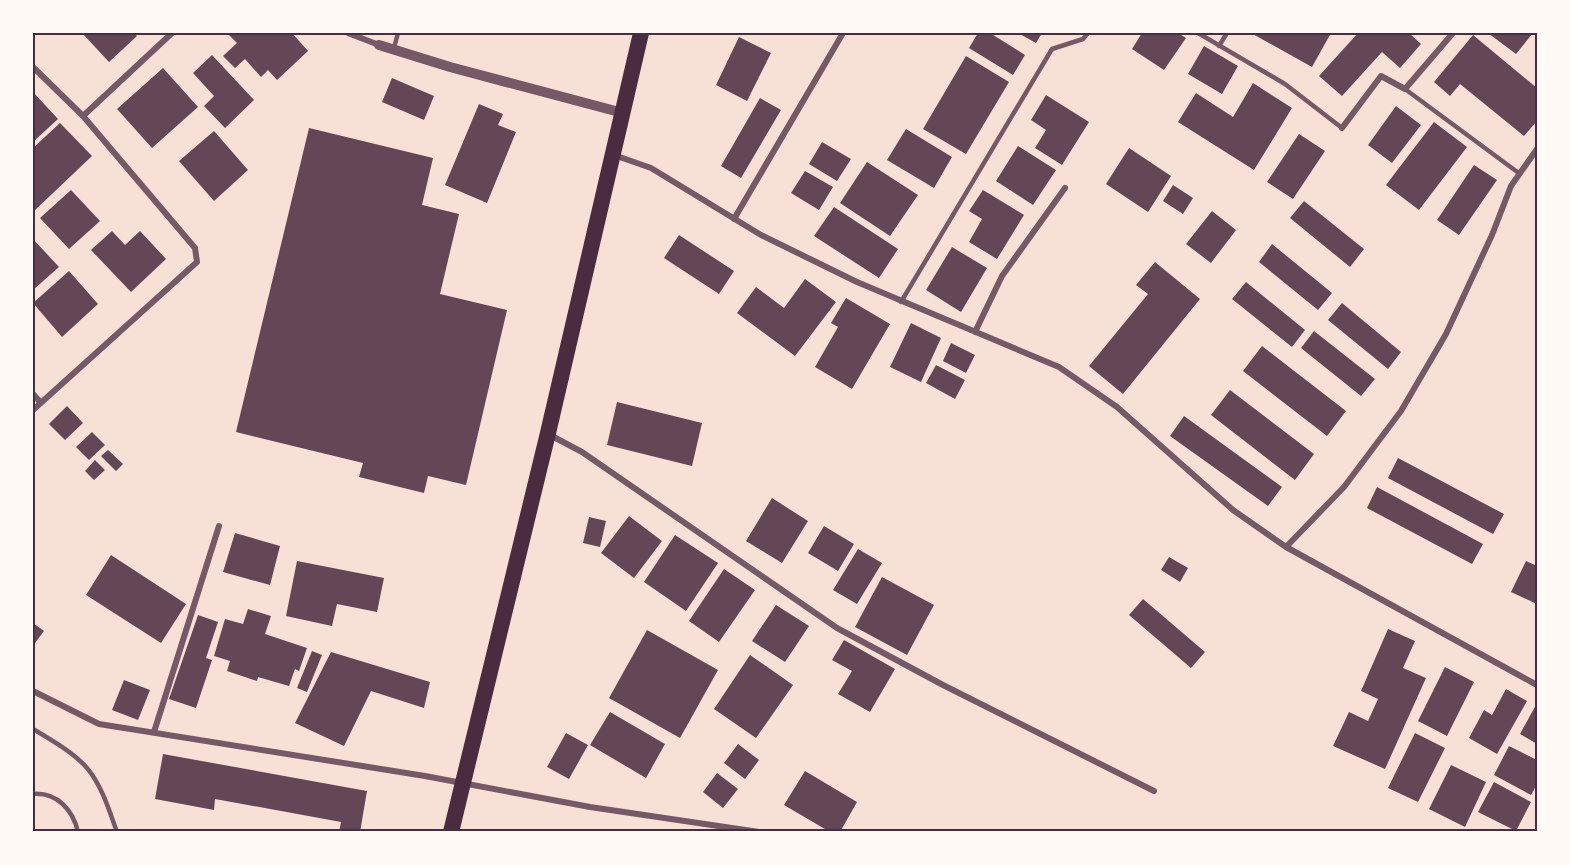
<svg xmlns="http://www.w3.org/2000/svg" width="1570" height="865" font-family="'PT Serif',serif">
<rect width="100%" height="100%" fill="#f7e1d7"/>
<!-- building -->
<path fill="#644757" d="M82 33H134L137 36 109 62Z
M227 33H292L308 51 277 80 268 70 261 77 245 59 235 68 223 56 237 43Z
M978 33H990L1025 55 1013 75 969 48Z
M1018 33H1042L1036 43Z
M1142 33H1178L1186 38 1164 70 1132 49Z
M1251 33H1331L1312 67Z
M1358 33H1409L1421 44 1400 68 1382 52 1342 96 1319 76Z
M1488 33H1533L1516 54Z
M1473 35 1537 88V121L1524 136 1460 84 1450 96 1434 82Z
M739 37 771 53 747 101 716 85Z
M1204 46 1238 66 1222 94 1188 74Z
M212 55 254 100 225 128 204 106 214 96 193 73Z
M966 56 1009 82 966 154 923 129Z
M163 68 198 107 152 148 117 109Z
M392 78 434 96 424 120 382 102Z
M1253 83 1292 108 1254 170 1178 122 1196 93 1233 117Z
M33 92 58 119 33 142Z
M1046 95 1089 122 1062 165 1035 148 1046 130 1031 120Z
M760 98 781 110 741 178 721 166Z
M479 104 503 114 498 125 516 132 487 203 445 185Z
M1396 106 1421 125 1392 163 1368 145Z
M1434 122 1467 147 1419 210 1386 185Z
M60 123 92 156 33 212V148Z
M309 128 433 158 422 205 459 214 440 294 507 310 466 485 428 476 424 493 359 477 363 463 236 432Z
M906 129 952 157 934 188 887 160Z
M214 131 248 170 214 201 179 161Z
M1299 134 1325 151 1293 199 1267 182Z
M822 142 851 159 837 181 809 164Z
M1018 146 1056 170 1033 205 996 181Z
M1129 148 1171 176 1148 212 1106 184Z
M867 162 918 195 890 236 840 203Z
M1474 165 1497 180 1459 235 1437 220Z
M805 171 833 187 819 210 791 193Z
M1173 185 1193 198 1183 214 1163 201Z
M71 190 100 221 69 249 40 218Z
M983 190 1024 215 997 259 969 242 982 219 969 211Z
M1304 201 1364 249 1350 267 1290 218Z
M834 207 898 249 879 278 814 236Z
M1212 211 1236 230 1211 263 1186 244Z
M112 231 125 245 140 231 166 259 131 292 91 250Z
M679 235 734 271 719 294 664 258Z
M33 239 59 267 33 290Z
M1272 244 1332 293 1318 310 1259 262Z
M952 247 987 268 961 312 926 290Z
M1155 262 1200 299 1123 394 1089 366 1148 294 1136 285Z
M69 271 98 304 62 337 33 303Z
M805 279 836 302 795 356 737 313 756 287 784 308Z
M1246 282 1305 330 1292 347 1232 299Z
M846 298 890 324 852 389 815 367 838 327 831 323Z
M1342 303 1401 352 1388 369 1328 320Z
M911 323 941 338 921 382 890 367Z
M1314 331 1375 379 1361 396 1301 348Z
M951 343 975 355 966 373 943 361Z
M1262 346 1346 411 1327 436 1243 371Z
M936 365 965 380 955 399 926 383Z
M1230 390 1314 454 1295 480 1211 415Z
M617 402 702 423 692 466 607 445Z
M67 406 83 423 65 440 49 424Z
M1184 416 1282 487 1268 506 1170 436Z
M92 432 105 445 89 460 76 447Z
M108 450 123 464 116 471 101 456Z
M1398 458 1504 514 1493 534 1388 478Z
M95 460 105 470 94 480 85 471Z
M1377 487 1483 544 1472 564 1367 508Z
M772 498 808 521 782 563 746 541Z
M629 516 662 541 634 578 601 553Z
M589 517 606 521 600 547 583 543Z
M824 526 854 544 838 571 808 553Z
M235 533 280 546 270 585 223 572Z
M675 535 718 563 686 611 644 582Z
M858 549 882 563 857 604 833 590Z
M111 555 186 604 161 643 86 595Z
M1169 557 1188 568 1180 582 1161 570Z
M297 561 384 578 377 612 337 604 332 626 286 616Z
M1526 561 1537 566V604L1511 592Z
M724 569 755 590 719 642 689 621Z
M882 577 934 605 907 655 855 627Z
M1143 599 1205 652 1191 668 1129 615Z
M776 605 809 626 785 662 752 641Z
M248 609 271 616 265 634 307 648 299 671 295 669 289 686 258 677 257 681 227 671 230 661 214 656 225 619 243 624Z
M198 615 218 622 206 658 212 660 196 708 169 699Z
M33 623 44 631 35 643 33 641Z
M1388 629 1415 641 1403 668 1426 678 1385 769 1333 746 1349 712 1368 721 1378 699 1361 691Z
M647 630 718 670 680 738 609 698Z
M844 640 895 669 870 712 838 694 852 671 832 660Z
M312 651 322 655 307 692 297 688Z
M331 652 430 682 424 708 371 691 344 746 295 723Z
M750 655 793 685 756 738 714 709Z
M1445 667 1474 682 1447 736 1418 721Z
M124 680 150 690 138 720 112 710Z
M1506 689 1527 701 1497 754 1469 738 1484 710 1492 715Z
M1537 703V744L1520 734Z
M610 712 665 744 646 778 590 745Z
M566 733 588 745 569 779 547 767Z
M1415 733 1445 748 1418 802 1388 788Z
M738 744 759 760 745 779 724 763Z
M1509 746 1537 760V784L1531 795 1494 775Z
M163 754 367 791 360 832H339L341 822 215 799 214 810 155 799Z
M1451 765 1486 782 1465 827 1429 809Z
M805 771 857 802 840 832H830L784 805Z
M717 773 738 789 723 808 703 792Z
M1494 782 1531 802 1516 831 1478 812Z"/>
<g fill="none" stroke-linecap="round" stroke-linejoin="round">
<!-- service -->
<path stroke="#755966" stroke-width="4.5" d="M1198 33 1285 84 1342 128
M1219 46 1227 33
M394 48 398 33
M1405 89 1520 174
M901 302 1052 49 1083 39 1088 33
M33 729C50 739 74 753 87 768 102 786 109 810 117 832
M33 794C57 792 73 810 78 832"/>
<!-- minor -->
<path stroke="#755966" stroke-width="6" d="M348 33 379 45
M33 67 83 116
M1342 128 1381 76 1405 89 1453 33
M614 155 651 168 761 235 857 282 1059 367 1117 407 1233 510 1286 547 1537 685
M734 219 843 33
M975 332 1002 276 1065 188
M33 394 41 403
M33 410 197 262 195 248 83 116 172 33
M548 434 582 452 837 628 943 685 1154 791
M1286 547 1344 487 1401 411 1446 334 1492 235 1511 186 1537 149
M33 691 99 724 425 776 590 807 759 832
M154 732 219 526"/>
<!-- tertiary -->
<path stroke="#755966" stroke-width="10" d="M379 45 450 67 623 113"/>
<!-- trunk -->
<path stroke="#4a2c40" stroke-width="16" d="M451 832 548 433 641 33"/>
</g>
<!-- border -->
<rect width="1570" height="865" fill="none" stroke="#fffaf5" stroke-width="69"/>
<rect x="34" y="34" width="1502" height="796" fill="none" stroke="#4a2c40" stroke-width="2"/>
</svg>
